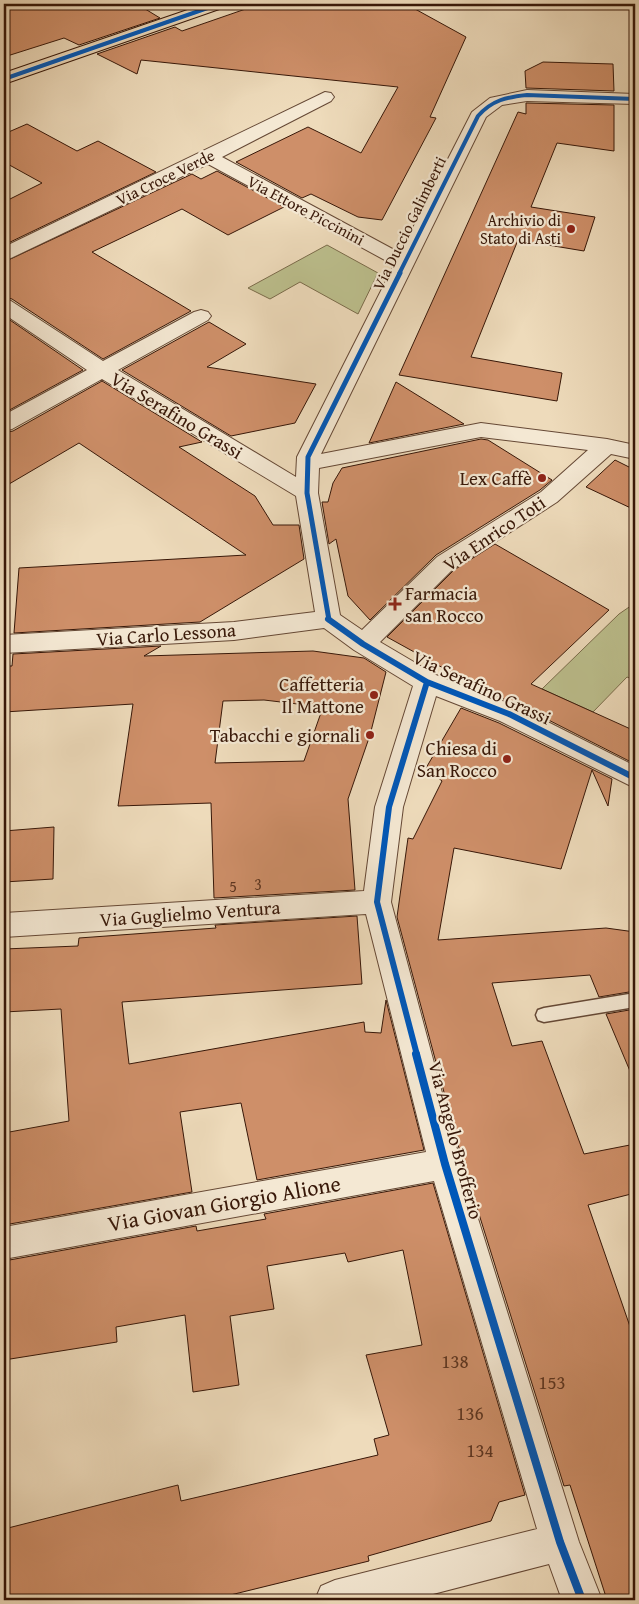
<svg xmlns="http://www.w3.org/2000/svg" width="639" height="1604" font-family="'Gentium Book Plus',serif">
<rect width="100%" height="100%" fill="#eedbbb"/>
<filter id="stains"><feTurbulence type="fractalNoise" baseFrequency=".004" numOctaves="4"/><feColorMatrix values="0 0 0 0 .2 0 0 0 0 .09 0 0 0 0 .02 0 0 0 .5 -.17"/></filter>
<radialGradient id="worn" r=".72"><stop offset=".6" stop-color="#630" stop-opacity="0"/><stop offset="1" stop-color="#630" stop-opacity=".3"/></radialGradient>
<!-- green -->
<path fill="#bcbf8d" stroke="#7a6b4a" d="M327 245 378 273 358 314 300 282 270 299 248 288Z
M635 603V680L627 677 593 712 542 689 619 614Z"/>
<!-- building -->
<path fill="#ce8f69" stroke="#371708" fill-rule="evenodd" d="M4 4H137L160 18 79 45 64 38 4 57Z
M260 4H406L466 37 430 117 436 118 382 220 358 217 311 194 302 198 236 162 308 127 361 153 398 87 141 60 137 74 97 54 175 27 182 31Z
M543 62 613 64 614 91 526 88 525 71Z
M526 103 614 105V151L557 143 531 207 595 217 584 251 518 240 471 357 562 373 557 401 399 375 518 112 526 114Z
M27 124 77 151 98 141 156 172 4 245V202L42 183 4 162V134Z
M217 171 284 207 228 235 182 209 92 252 191 311 103 359 12 299 4 297V262L192 174 201 179Z
M4 316 83 370 4 413Z
M209 322 246 344 207 367 316 384 295 423 231 436 122 370Z
M102 381 202 442 179 447 255 496 273 525H299L304 559 200 622 14 633 19 568 246 555 79 443 4 487V433L13 431Z
M396 382 464 424 369 443Z
M481 439 488 440 552 480 540 490 436 555 370 620 348 596 336 539 329 544 322 502H328L333 483 342 468Z
M615 460 635 470V510L586 487Z
M495 544 609 610 531 684 635 731V764L519 705 473 687 474 685 387 637 454 570Z
M161 646 144 656 313 651 364 658 386 672 370 735 348 799 355 890 214 898 211 803 118 806 133 704 4 712V666H12L13 654ZM264 700 323 707 304 761 215 763 223 701Z
M461 708 499 723 612 779 608 806 592 770 561 869 454 848 438 940 606 928 635 932V991L599 997 590 975 492 983 512 1046 542 1041 584 1154 635 1144V1193L588 1205 635 1341V1600H607L570 1485 564 1486 463 1163 397 917 408 838 413 839 442 781 426 768Z
M54 827 53 879 4 882V831Z
M357 916 362 984 122 1002 129 1064 364 1022 365 1032 381 1033 386 1000 424 1150 257 1180 241 1103 180 1112 192 1192 4 1225V1133L69 1121 61 1009 4 1012V949L78 946 79 938 216 928 215 925Z
M635 1009V1083L606 1014Z
M433 1183 525 1495 499 1502 491 1521 368 1556 369 1561 210 1600H4V1541L9 1540 8 1528 178 1485 181 1501 378 1455 374 1439 389 1435 366 1355 422 1345 403 1250 348 1262 345 1253 267 1266 274 1309 230 1316 239 1385 193 1392 185 1315 116 1327 117 1342 4 1360V1261L196 1226 197 1231 266 1219 264 1214Z"/>
<g fill="none" stroke-linecap="round" stroke-linejoin="round">
<!-- service casing -->
<g stroke="#654835" stroke-width="3">
<path id="service" d="M635 993V1007L544 1022 538 1020 536 1015 538 1010 544 1008Z"/>
</g>
<!-- minor casing -->
<g stroke="#654835" stroke-width="2">
<path id="minor" d="M527 90 635 94V104L527 101 502 105 486 117 321 454 481 423 607 439 635 445V459L611 454 557 502 453 569 380 642 436 675 518 707 635 766V788L500 721 436 696 403 807 391 902 461 1164 579 1542 602 1600H562L549 1564 410 1600H315L321 1586 335 1580 537 1529 434 1181 4 1259V1227L426 1152 366 914 4 937V913L364 891 375 807 413 686 354 650 324 628 234 640 4 653V635L234 622 315 612 296 496 102 379 12 429 4 431V415L87 370 4 314V299L11 301 103 361 194 312 201 310 208 312 211 316 208 320 118 370 296 477 297 457 394 265 208 164 11 258 4 260V247L325 92 331 93 334 97 331 101 222 157 400 253 472 112 490 98ZM481 437 588 450 541 492 437 557 362 630 340 615 318 493 319 468Z"/>
</g>
<!-- primary casing -->
<g stroke="#371708" stroke-width="2">
<path id="primary" d="M205 4H227L225 7 4 84V73Z"/>
</g>
<!-- service -->
<use href="#service" fill="#f4e8d3" fill-rule="evenodd"/>
<!-- minor -->
<use href="#minor" fill="#f4e8d3" fill-rule="evenodd"/>
<!-- primary -->
<use href="#primary" fill="#eedbbb" fill-rule="evenodd"/>
<!-- cycleway-far3 casing -->
<g stroke="#f4e8d3" stroke-width="5.5">
<path id="cycleway-far3" d="M4 79 219 4
M399 274 478 116C492 100 507 97 527 95L635 99"/>
</g>
<!-- cycleway-far2 casing -->
<g stroke="#f4e8d3" stroke-width="8">
<path id="cycleway-far2" d="M329 620 307 493 308 457 400 273"/>
</g>
<!-- cycleway-far1 casing -->
<g stroke="#f4e8d3" stroke-width="9">
<path id="cycleway-far1" d="M328 619 363 644 427 682 509 714 635 778
M417 1055 377 902 389 807 427 682"/>
</g>
<!-- cycleway casing -->
<g stroke="#f4e8d3" stroke-width="11">
<path id="cycleway" d="M416 1054 445 1164 560 1542 582 1600"/>
</g>
<!-- cycleway-far3 -->
<use href="#cycleway-far3" stroke="#0057b8" stroke-width="4"/>
<!-- cycleway-far2 -->
<use href="#cycleway-far2" stroke="#0057b8" stroke-width="5"/>
<!-- cycleway-far1 -->
<use href="#cycleway-far1" stroke="#0057b8" stroke-width="6"/>
<!-- cycleway -->
<use href="#cycleway" stroke="#0057b8" stroke-width="8"/>
</g>
<!-- markers -->
<g fill="#8f2418" stroke="#f4e8d3" stroke-width="2">
<circle cx="571" cy="229" r="5"/>
<circle cx="542" cy="478" r="5"/>
<path d="M392.5 596.5h5v5h5v5h-5v5h-5v-5h-5v-5h5z"/>
<circle cx="374" cy="695" r="5"/>
<circle cx="370" cy="735" r="5"/>
<circle cx="507" cy="759" r="5"/>
</g>
<g text-anchor="middle" stroke-width="4.5" stroke-linejoin="round" paint-order="stroke">
<!-- far-street labels -->
<g font-size="16" fill="#371708" stroke="#f4e8d3">
<text transform="translate(165 177) rotate(-26)" y="6">Via Croce Verde</text>
<text transform="translate(306 210) rotate(28)" y="6">Via Ettore Piccinini</text>
<text transform="translate(409 223) rotate(-64)" y="6">Via Duccio Galimberti</text>
</g>
<!-- far-poi labels -->
<g font-size="16" fill="#371708" stroke="#f4e8d3" text-anchor="end">
<text x="561" y="226">Archivio di<tspan x="561" dy="18">Stato di Asti</tspan></text>
</g>
<!-- number labels -->
<g font-size="16" fill="#5d3520">
<text x="258" y="890">3</text>
<text x="233" y="892">5</text>
</g>
<!-- street labels -->
<g font-size="19" fill="#371708" stroke="#f4e8d3">
<text transform="translate(177 415) rotate(31)" y="7">Via Serafino Grassi</text>
<text transform="translate(494 533) rotate(-34)" y="7">Via Enrico Toti</text>
<text transform="translate(166 634) rotate(-4)" y="7">Via Carlo Lessona</text>
<text transform="translate(482 687) rotate(25)" y="7">Via Serafino Grassi</text>
<text transform="translate(190 913) rotate(-4)" y="7">Via Guglielmo Ventura</text>
<text transform="translate(456 1140) rotate(75)" y="7">Via Angelo Brofferio</text>
</g>
<!-- poi labels -->
<g font-size="19" fill="#371708" stroke="#f4e8d3" text-anchor="end">
<text x="532" y="485">Lex Caffè</text>
<text x="405" y="600" text-anchor="start">Farmacia<tspan x="405" dy="22">san Rocco</tspan></text>
<text x="364" y="691">Caffetteria<tspan x="364" dy="22">Il Mattone</tspan></text>
<text x="360" y="742">Tabacchi e giornali</text>
<text x="497" y="755">Chiesa di<tspan x="497" dy="22">San Rocco</tspan></text>
</g>
<!-- near-number labels -->
<g font-size="19" fill="#5d3520">
<text x="455" y="1368">138</text>
<text x="552" y="1389">153</text>
<text x="470" y="1420">136</text>
<text x="480" y="1457">134</text>
</g>
<!-- near-street labels -->
<g font-size="22" fill="#371708" stroke="#f4e8d3">
<text transform="translate(224 1203) rotate(-10)" y="8">Via Giovan Giorgio Alione</text>
</g>
</g>
<!-- margin -->
<rect width="639" height="1604" fill="none" stroke="#eedbbb" stroke-width="20"/>
<rect x="5" y="5" width="629" height="1594" fill="none" stroke="#371708" stroke-width="2.5"/>
<rect x="10" y="10" width="619" height="1584" fill="none" stroke="#371708"/>
<rect width="100%" height="100%" filter="url(#stains)"/>
<rect width="100%" height="100%" fill="url(#worn)"/>
</svg>
